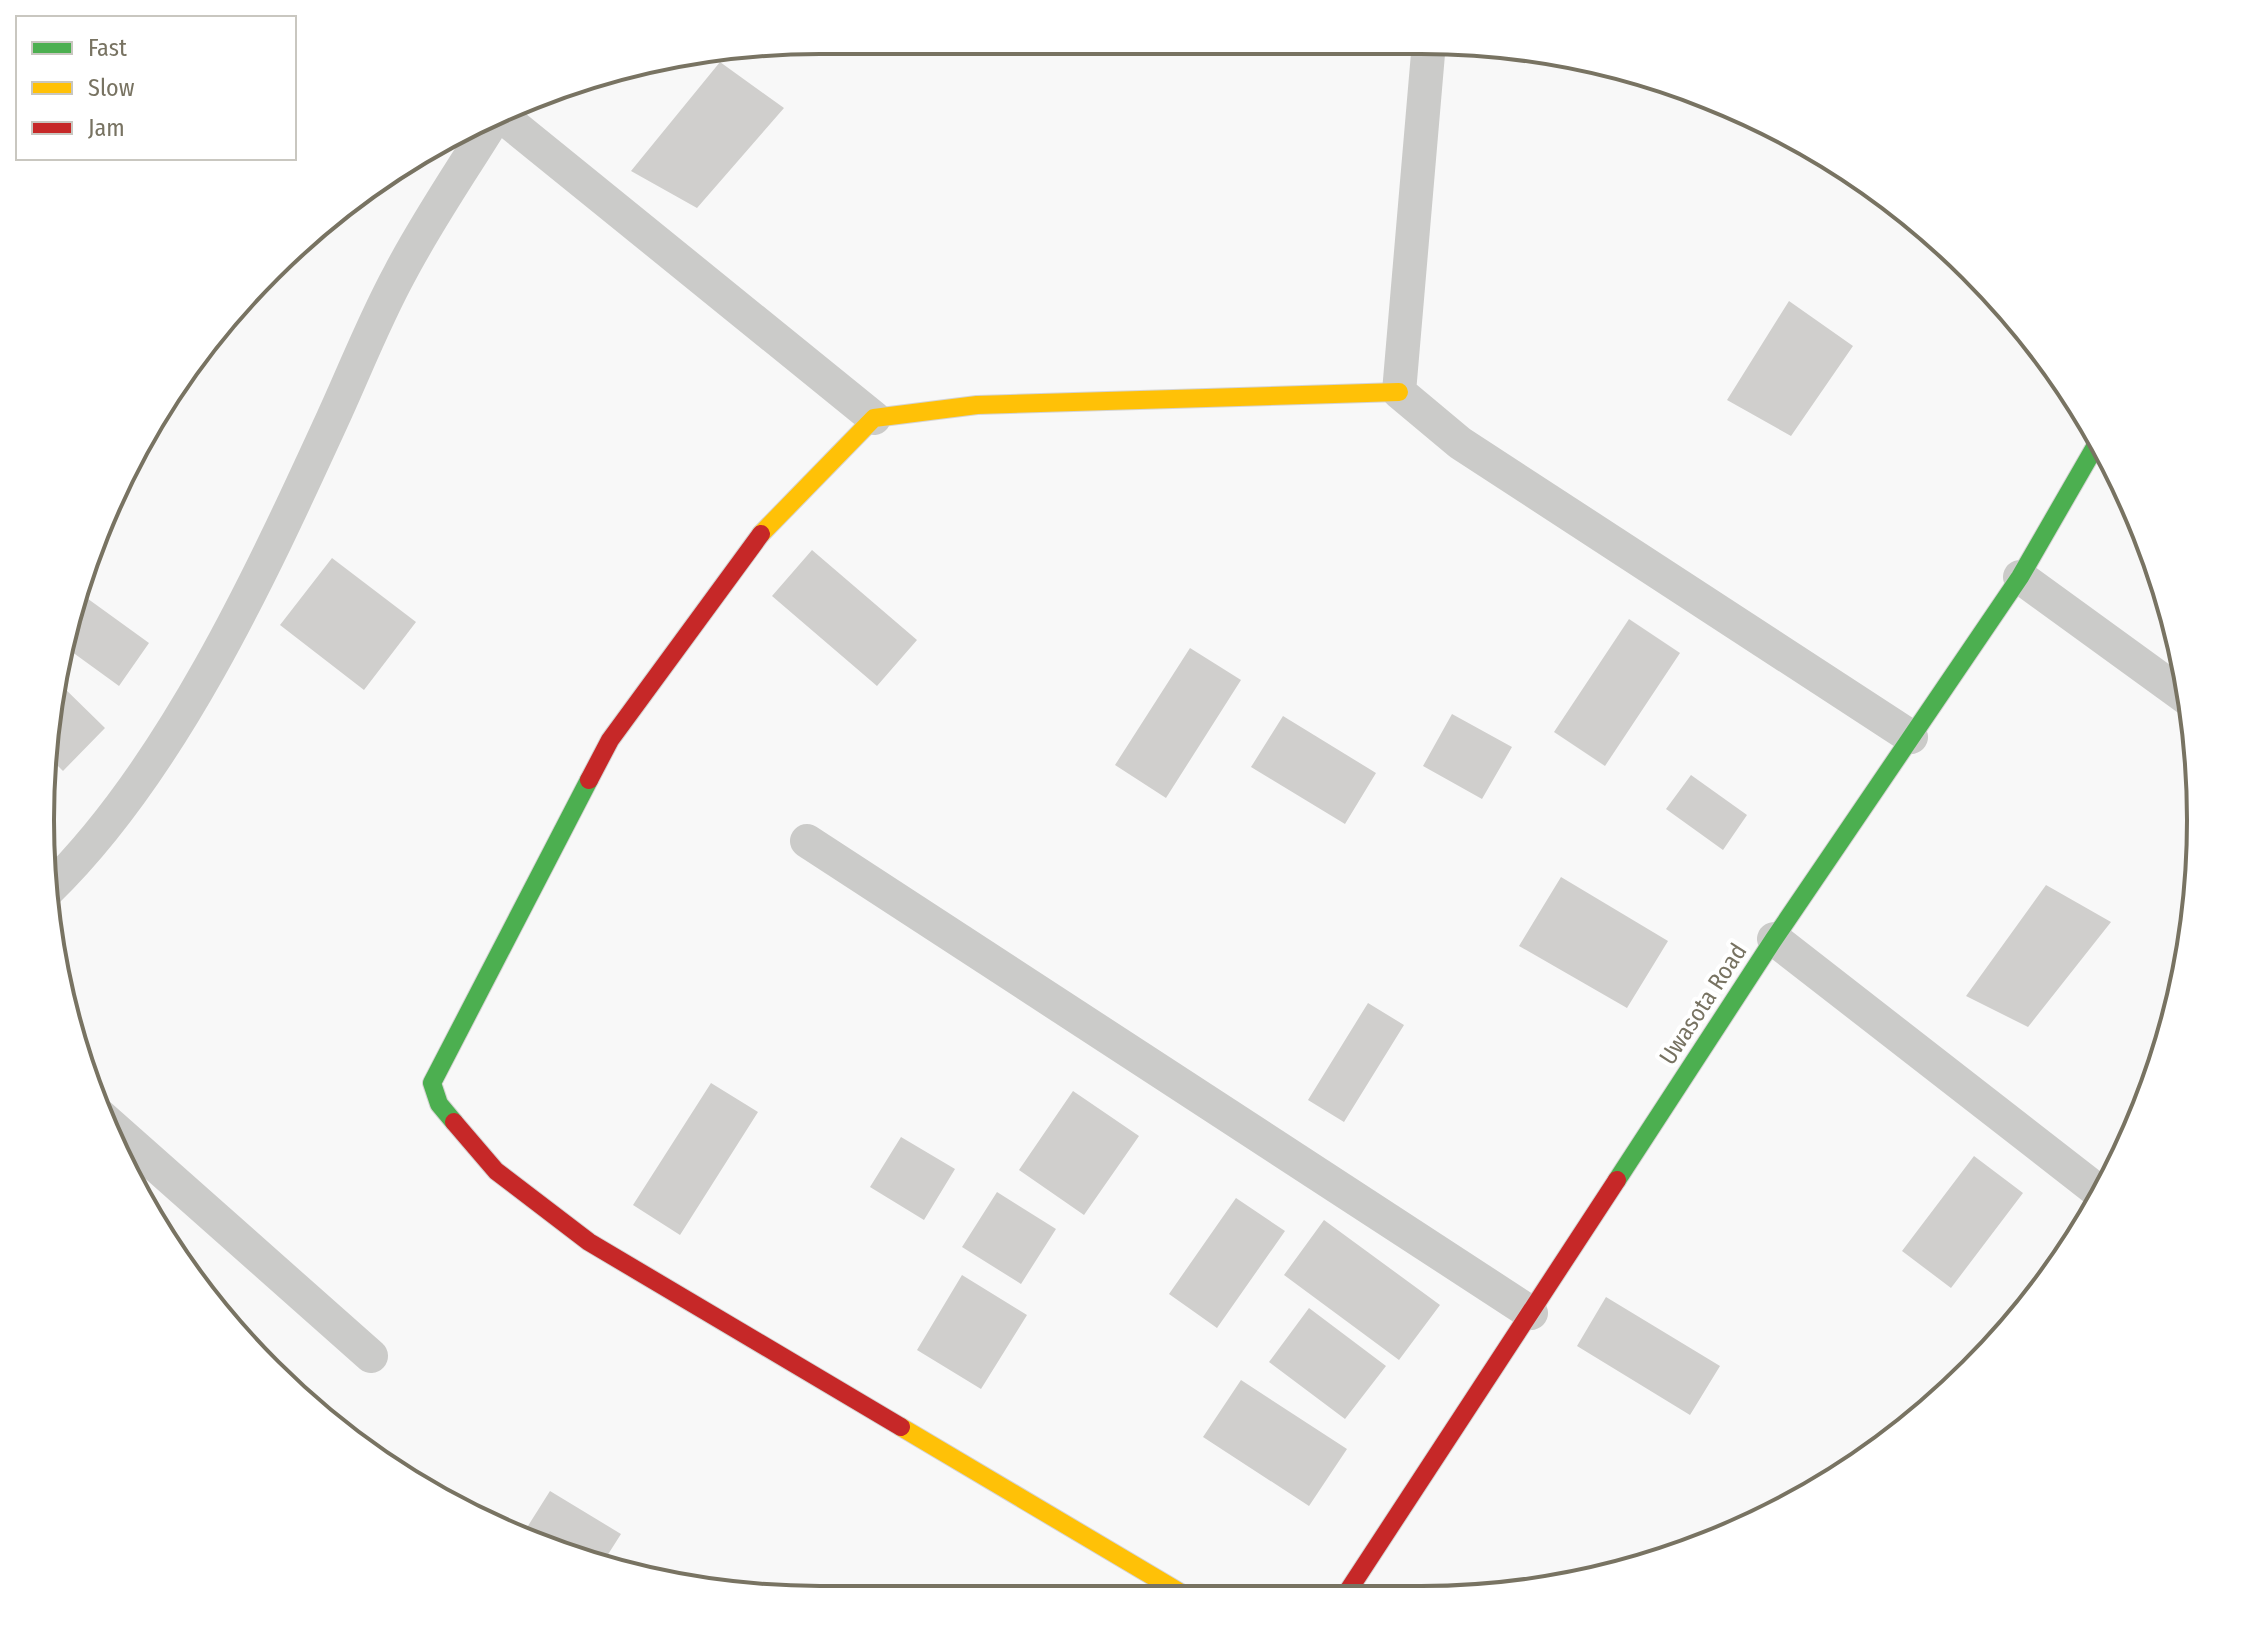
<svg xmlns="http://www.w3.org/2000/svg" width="2241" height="1640" font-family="'Fira Sans Condensed',sans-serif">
<rect width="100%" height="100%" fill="#f8f8f8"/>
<!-- building -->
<path fill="#d0cfcd" d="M720 62 784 108 697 208 631 171Z
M1789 301 1853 346 1791 436 1727 400Z
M812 550 917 640 877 686 772 596Z
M332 558 416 622 364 690 280 625Z
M84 596 149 643 119 686 68 649Z
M1629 619 1680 653 1605 766 1554 732Z
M1190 648 1241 680 1166 798 1115 765Z
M58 682 105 728 63 771 47 755V718Z
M1452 714 1512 747 1482 799 1423 766Z
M1283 716 1376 773 1345 824 1251 767Z
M1691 775 1747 815 1723 850 1666 809Z
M1561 877 1668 941 1627 1008 1519 946Z
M2046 885 2111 922 2028 1027 1966 996Z
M1368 1003 1404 1025 1344 1122 1308 1100Z
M711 1083 758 1112 680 1235 633 1205Z
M1073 1091 1139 1136 1084 1215 1019 1170Z
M901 1137 955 1169 924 1220 870 1187Z
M1974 1156 2023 1193 1951 1288 1902 1251Z
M997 1192 1056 1229 1021 1284 962 1247Z
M1236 1198 1285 1231 1217 1328 1169 1294Z
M1324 1220 1440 1305 1399 1360 1284 1275Z
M962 1275 1027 1315 981 1389 917 1350Z
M1606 1297 1720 1366 1690 1415 1577 1346Z
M1309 1308 1386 1366 1345 1419 1269 1362Z
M1241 1380 1347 1449 1309 1506 1203 1437Z
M550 1491 621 1534 600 1567 521 1537Z"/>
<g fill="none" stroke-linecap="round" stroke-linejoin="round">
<!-- fast casing -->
<g stroke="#d5d4d3" stroke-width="20">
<path id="fast" d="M454 1122 439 1104 432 1083 589 780
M1617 1180 1774 939 2020 577 2099 440"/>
</g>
<!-- slow casing -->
<g stroke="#d5d4d3" stroke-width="20">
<path id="slow" d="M761 534 874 418 977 405 1399 392
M901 1427 1186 1596"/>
</g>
<!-- jam casing -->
<g stroke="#d5d4d3" stroke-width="20">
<path id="jam" d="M589 780 610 740 761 534
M454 1122 496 1171 589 1242 901 1427
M1346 1594 1617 1180"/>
</g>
<!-- street -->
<path stroke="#cbcbc9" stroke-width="34" d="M1429 42 1399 392 1460 443 1911 737
M504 118 874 418
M2020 577 2188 699
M807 841 1531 1313
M47 891C171 771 261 575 333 418 355 370 374 321 399 275 426 223 459 175 490 125
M1774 939 2103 1195
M98 1114 371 1356"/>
<!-- fast -->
<use href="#fast" stroke="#4caf50" stroke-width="18"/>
<!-- slow -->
<use href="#slow" stroke="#ffc107" stroke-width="18"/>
<!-- jam -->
<use href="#jam" stroke="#c62828" stroke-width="18"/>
</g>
<g text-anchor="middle" stroke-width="8" stroke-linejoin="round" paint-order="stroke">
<!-- street labels -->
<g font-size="24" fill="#787362" stroke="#fff">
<text transform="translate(1703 1004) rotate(-57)" y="8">Uwasota Road</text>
</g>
</g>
<!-- crop -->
<path d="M0 0H2241V1640H0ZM820 54H1421A766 766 0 0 1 2187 820V820A766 766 0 0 1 1421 1586H820A766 766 0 0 1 54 820V820A766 766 0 0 1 820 54Z" fill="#fff" fill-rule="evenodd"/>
<path fill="none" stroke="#787362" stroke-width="4" d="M820 54H1421A766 766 0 0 1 2187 820V820A766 766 0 0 1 1421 1586H820A766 766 0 0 1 54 820V820A766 766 0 0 1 820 54Z"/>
<!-- legend -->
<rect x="16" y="16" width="280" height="144" fill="#ffffff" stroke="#c9c7c0" stroke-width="2"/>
<rect x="32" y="42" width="40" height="12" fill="#4caf50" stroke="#c9c7c0" stroke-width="2"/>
<text x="88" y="56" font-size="24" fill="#787362">Fast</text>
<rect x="32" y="82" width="40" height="12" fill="#ffc107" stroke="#c9c7c0" stroke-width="2"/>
<text x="88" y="96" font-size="24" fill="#787362">Slow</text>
<rect x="32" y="122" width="40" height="12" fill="#c62828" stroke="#c9c7c0" stroke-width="2"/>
<text x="88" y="136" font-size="24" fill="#787362">Jam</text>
</svg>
